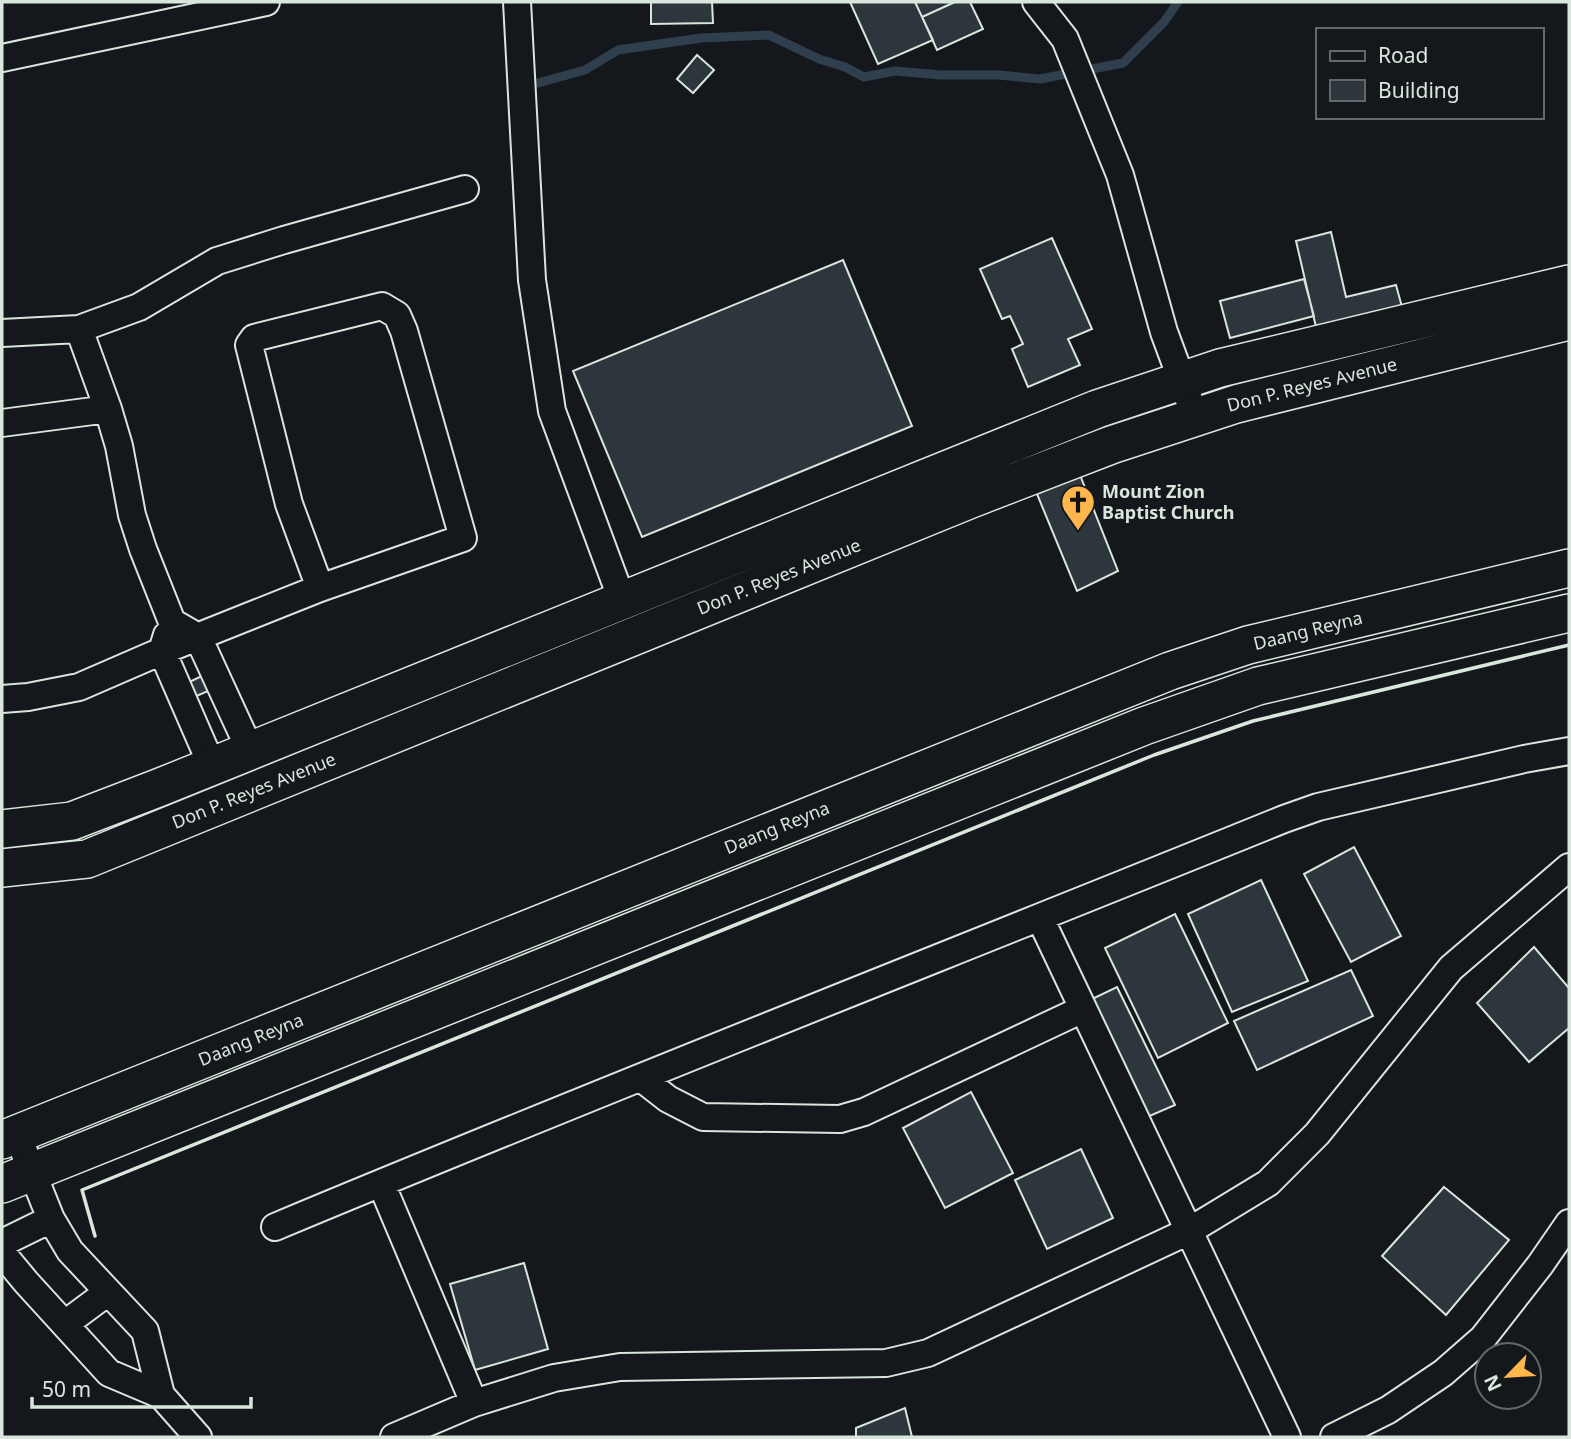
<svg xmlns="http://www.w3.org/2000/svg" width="1571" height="1439" font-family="'Noto Sans',sans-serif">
<rect width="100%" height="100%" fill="#14181c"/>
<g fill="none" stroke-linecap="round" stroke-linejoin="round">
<!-- stream -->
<path stroke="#2f3f4d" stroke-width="9" d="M538 83 585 70 618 50 701 38 769 35 819 59 845 67 864 77 895 71 941 75H999L1040 79 1123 63 1164 22 1178 2"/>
</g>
<!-- building -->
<path fill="#2c363c" stroke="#d8e6dc" stroke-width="2" d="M651 2H712L713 23 651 24Z
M850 2H915L933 40 878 64Z
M915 2H955L922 17Z
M955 2H970L983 29 937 50 922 17Z
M697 55 714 70 693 93 677 79Z
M1331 232 1346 297 1396 285 1402 307 1316 327 1296 241Z
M1052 238 1092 329 1068 339 1080 365 1028 387 1012 349 1023 344 1010 316 1002 319 980 269Z
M843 260 912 426 642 537 573 371Z
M1304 279 1314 316 1230 338 1220 301Z
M1080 475 1118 571 1077 591 1037 494Z
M208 673 215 688 192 698 185 684Z
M1354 847 1401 936 1351 962 1304 874Z
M1261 880 1308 981 1232 1012 1188 914Z
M1175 914 1228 1023 1158 1058 1105 948Z
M1534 947 1569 988V1028L1529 1062 1477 1003Z
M1351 970 1373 1016 1257 1070 1234 1021Z
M1117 987 1175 1105 1145 1118 1090 1000Z
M971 1092 1013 1173 945 1208 903 1128Z
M1081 1149 1113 1218 1047 1249 1015 1180Z
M1444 1187 1509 1240 1446 1315 1382 1256Z
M524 1263 548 1349 475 1370 450 1284Z
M905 1408 912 1437H856V1428Z"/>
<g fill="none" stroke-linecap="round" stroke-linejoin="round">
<!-- street casing -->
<g stroke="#d8e6dc" stroke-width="30">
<path id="street" d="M517 2 532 280 552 411 622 600
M1036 2 1065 39 1120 175 1164 332 1195 416
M2 58 266 2
M79 329 108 409 119 446 132 515 143 549 172 622 198 637 250 750
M2 333 79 329 139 307 217 261 284 240 465 189
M2 423 108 409
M167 635 162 651 212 766
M2 699 28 697 79 687 162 651 320 588 463 538 404 331 397 315 382 306 254 338 249 345 289 504 320 588
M1040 918 1287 1437
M641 1078 668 1099 703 1117 840 1119 864 1112 1083 1009
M17 1134 51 1219 70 1251 145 1331 161 1395
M381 1183 474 1403
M275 1227C610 1087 948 955 1284 819L1318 807 1524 759 1569 751
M2 1243 51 1219
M2 1253 26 1282 109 1373 161 1395 198 1437
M65 1324 108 1292
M394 1437 474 1403 554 1378 620 1367 886 1363 928 1353 1189 1231 1268 1183 1317 1134 1451 968 1569 867
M1334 1437 1388 1410 1443 1373 1483 1338 1540 1265 1569 1223"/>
</g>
<!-- secondary casing -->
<g stroke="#d8e6dc" stroke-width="40">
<path id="secondary" d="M2 829 72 821 158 788 1097 409 1220 368 1569 284
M2 868 87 859 971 499 1111 445 1236 404 1569 321
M2 1140 1170 671 1248 645 1569 568
M2 1184 1144 726 1258 686 1569 613"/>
</g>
<!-- street -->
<use href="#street" stroke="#14181c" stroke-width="26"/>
<!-- secondary -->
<use href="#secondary" stroke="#14181c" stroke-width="37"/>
<!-- wall -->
<path stroke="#d8e6dc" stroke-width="3.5" d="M95 1236 82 1190 1154 755 1253 721 1569 645"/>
</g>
<!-- icons -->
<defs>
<g id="church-pin" transform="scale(1.75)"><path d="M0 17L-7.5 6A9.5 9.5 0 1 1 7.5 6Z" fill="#ffb74d" stroke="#14181c"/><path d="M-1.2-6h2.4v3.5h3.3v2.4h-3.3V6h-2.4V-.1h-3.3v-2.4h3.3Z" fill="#111"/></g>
</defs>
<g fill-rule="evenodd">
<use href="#church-pin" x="1078" y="502"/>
</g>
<g text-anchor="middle" stroke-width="5" stroke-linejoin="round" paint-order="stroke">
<!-- street labels -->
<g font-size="18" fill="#d8e6dc" stroke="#14181c">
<text transform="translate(1312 385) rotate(-14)" y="6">Don P. Reyes Avenue</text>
<text transform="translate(779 577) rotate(-22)" y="6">Don P. Reyes Avenue</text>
<text transform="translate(1308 631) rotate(-14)" y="6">Daang Reyna</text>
<text transform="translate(254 791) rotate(-22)" y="6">Don P. Reyes Avenue</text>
<text transform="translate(777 828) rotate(-22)" y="6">Daang Reyna</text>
<text transform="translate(251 1040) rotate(-22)" y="6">Daang Reyna</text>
</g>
<!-- poi labels -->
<g font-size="18" font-weight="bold" fill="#d8e6dc" stroke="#14181c" text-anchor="start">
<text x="1102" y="498">Mount Zion<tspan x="1102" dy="21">Baptist Church</tspan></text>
</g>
</g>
<!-- border -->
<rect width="1571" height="1439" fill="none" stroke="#d8e6dc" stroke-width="7"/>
<!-- legend -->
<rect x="1316" y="28" width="228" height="91" fill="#14181c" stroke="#626a69" stroke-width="2"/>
<rect x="1330" y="51" width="35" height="10" fill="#14181c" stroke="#626a69" stroke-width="2"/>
<text x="1378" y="63" font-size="21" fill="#d8e6dc">Road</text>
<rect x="1330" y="80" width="35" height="21" fill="#2c363c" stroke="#626a69" stroke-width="2"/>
<text x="1378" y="98" font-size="21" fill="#d8e6dc">Building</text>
<!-- north arrow -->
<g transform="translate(1508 1376) rotate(245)"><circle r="33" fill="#14181c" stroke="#626a69" stroke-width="2"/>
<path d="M0-5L12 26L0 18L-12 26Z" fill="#ffb74d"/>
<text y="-10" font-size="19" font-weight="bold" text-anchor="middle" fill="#d8e6dc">N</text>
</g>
<!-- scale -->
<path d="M32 1397v10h219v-10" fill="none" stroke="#d8e6dc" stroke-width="3.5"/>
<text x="42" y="1397" font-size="21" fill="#d8e6dc" stroke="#14181c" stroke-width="5" paint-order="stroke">50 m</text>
</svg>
